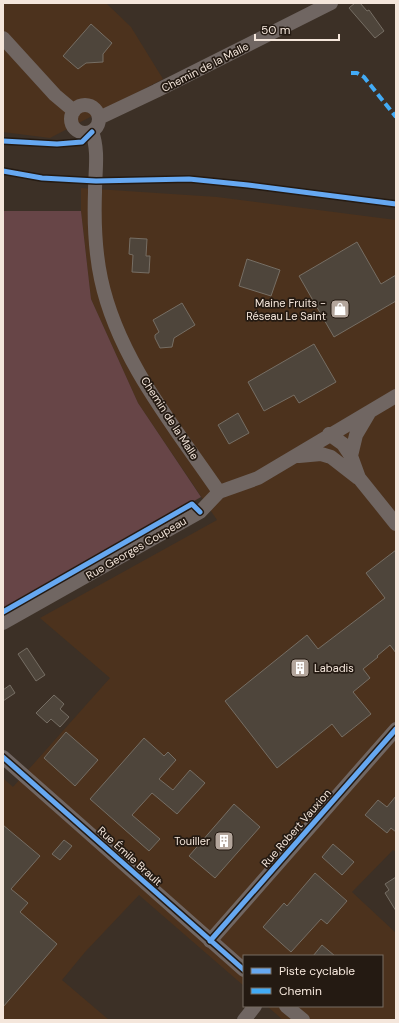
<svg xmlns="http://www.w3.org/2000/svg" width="399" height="1023" font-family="'DM Sans',sans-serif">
<rect width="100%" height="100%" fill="#3c3026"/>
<!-- built -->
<path fill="#4c321d" d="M3 3H106L131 27 163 79 50 138 3 132Z
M81 188 217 197 396 220V852L393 850 352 892 396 933V1020H283L267 1006H382V956H244V986L139 895 85 952 62 980 109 1020H3V778L13 787 110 678 40 618 217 520 138 403 91 299 81 211Z"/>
<!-- green -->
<path fill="#674547" d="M3 211H81L91 299 138 403 201 497 3 610Z"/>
<!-- building -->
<path fill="#4e453b" stroke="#766e64" d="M355 3H360L367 11 369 10 384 31 375 38 349 8Z
M91 24 112 43 103 54V62L86 63 78 69 63 56Z
M130 238 147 239 146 256H150L149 273 132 272 133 255 129 254Z
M357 242 381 284 396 275V301L334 337 299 276Z
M247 259 280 270 271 296 239 286Z
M182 303 195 325 174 338 172 347 160 348 155 338V335L159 332 153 320Z
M314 344 336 382 299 403 294 395 264 411 248 382Z
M238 413 249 433 229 444 218 425Z
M396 550V653L390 645 377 656 378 657 363 669 370 678 353 692 371 714 342 737 332 724 277 768 225 701 307 635 318 649 385 598 366 573Z
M27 648 45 675 36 681 18 654Z
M10 685 15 693 3 701V690Z
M54 695 64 704 60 709 69 717 60 727 51 719 47 723 36 713Z
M66 732 98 760 75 786 44 758Z
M144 738 164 756 168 752 176 760 159 779 173 790 190 770 205 783 177 814 152 793 132 815 160 839 149 851 90 799Z
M396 796V832L391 828 387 833 365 815 378 800 387 807Z
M234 804 260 827 215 878 189 856Z
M3 825 40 856 11 889 28 903 20 912 57 944 3 1007Z
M64 840 72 846 60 860 52 854Z
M333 844 354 862 342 875 322 857Z
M315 873 347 901 327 924 321 919 291 952 263 927 284 903 287 906Z
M396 877V911L385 893 389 890 385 884Z
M322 945 335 956H313Z"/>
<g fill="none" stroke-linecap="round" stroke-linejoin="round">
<!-- minor -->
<path stroke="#706662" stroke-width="14" d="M3 38 55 95 74 111
M71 119a14 14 0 1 1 28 0a14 14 0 1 1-28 0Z
M99 118 156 91 331 3
M92 132C99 151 95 171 95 192 94 220 95 251 101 279 118 359 174 426 219 492
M329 434 343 444 351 456 359 478 396 524
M299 456 321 454 331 457 358 478
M351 456 356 435 369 413
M3 623 200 512 219 492 258 478 396 396
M3 757 244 970
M210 941 396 729
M286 1006 303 1020
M244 1020 255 1006"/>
<!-- quiet -->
<path stroke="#42abf6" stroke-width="4" stroke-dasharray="8 4" stroke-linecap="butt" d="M351 73H357L364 77 396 117"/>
<!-- cycleway casing -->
<g stroke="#241a12" stroke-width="8">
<path id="cycleway" d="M3 141 57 144 82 142 92 132
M3 171 42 178 96 181 189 179 248 185 396 204
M3 612 192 504 200 512
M3 757 244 970
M210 941 396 729"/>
</g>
<!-- cycleway -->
<use href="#cycleway" stroke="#66a8f1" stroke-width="5"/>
</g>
<!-- icons -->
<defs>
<g id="shop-square" transform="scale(1)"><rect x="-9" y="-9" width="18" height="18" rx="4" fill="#b4a69c" stroke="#241a12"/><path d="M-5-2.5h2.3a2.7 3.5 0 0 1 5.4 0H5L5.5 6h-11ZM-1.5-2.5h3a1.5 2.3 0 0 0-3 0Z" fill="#fff"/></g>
<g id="building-square" transform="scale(1)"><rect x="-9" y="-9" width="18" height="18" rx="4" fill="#b4a69c" stroke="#241a12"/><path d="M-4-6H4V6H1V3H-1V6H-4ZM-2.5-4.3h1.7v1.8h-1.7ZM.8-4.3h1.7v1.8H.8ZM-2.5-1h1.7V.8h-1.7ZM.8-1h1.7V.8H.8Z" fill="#fff"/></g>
</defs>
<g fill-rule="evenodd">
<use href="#shop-square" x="340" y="309"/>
<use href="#building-square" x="300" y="668"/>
<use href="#building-square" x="224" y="841"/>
</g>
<g text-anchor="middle" stroke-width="3.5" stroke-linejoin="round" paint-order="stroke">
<!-- street labels -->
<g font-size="11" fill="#f4e6db" stroke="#241a12">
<text transform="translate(205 67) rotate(-27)" y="4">Chemin de la Malle</text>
<text transform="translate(170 418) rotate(57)" y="4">Chemin de la Malle</text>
<text transform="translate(136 548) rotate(-30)" y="4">Rue Georges Coupeau</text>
<text transform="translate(296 828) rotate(-49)" y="4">Rue Robert Vauxion</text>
<text transform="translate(130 856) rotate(42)" y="4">Rue Émile Brault</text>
</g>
<!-- poi labels -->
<g font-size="11" fill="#f4e6db" stroke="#241a12" text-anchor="end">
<text x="326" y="307">Maine Fruits -<tspan x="326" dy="13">Réseau Le Saint</tspan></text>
<text x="314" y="672" text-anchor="start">Labadis</text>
<text x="210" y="845">Touiller</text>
</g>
</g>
<!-- border -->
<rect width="399" height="1023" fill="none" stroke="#f4e6db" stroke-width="8"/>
<!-- legend -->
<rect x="243" y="955" width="140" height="52" fill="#241a12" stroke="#776c62"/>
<rect x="251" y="968" width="20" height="6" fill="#66a8f1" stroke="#776c62"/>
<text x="279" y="975" font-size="12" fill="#f4e6db">Piste cyclable</text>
<rect x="251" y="988" width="20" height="6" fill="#42abf6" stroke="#776c62"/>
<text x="279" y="995" font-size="12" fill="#f4e6db">Chemin</text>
<!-- scale -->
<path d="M255 34v6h84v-6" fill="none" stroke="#f4e6db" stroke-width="2"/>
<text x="261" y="34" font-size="12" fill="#f4e6db" stroke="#241a12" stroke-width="3" paint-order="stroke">50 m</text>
</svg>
